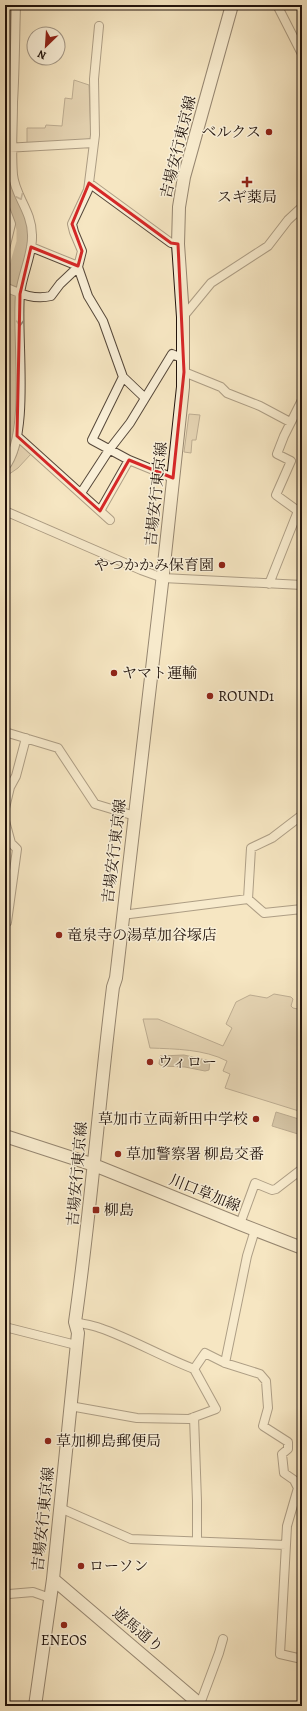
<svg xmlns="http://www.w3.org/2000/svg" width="307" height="1711" font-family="Alegreya,'Noto Serif JP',serif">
<rect width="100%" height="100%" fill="#f6e6c2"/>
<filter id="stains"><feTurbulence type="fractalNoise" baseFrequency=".005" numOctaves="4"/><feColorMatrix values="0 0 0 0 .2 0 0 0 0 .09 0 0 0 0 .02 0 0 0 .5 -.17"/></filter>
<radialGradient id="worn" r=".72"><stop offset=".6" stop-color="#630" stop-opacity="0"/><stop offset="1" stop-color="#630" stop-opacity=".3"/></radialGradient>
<!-- green -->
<path fill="#d2c2a3" stroke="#7a6a58" d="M74 80 89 85 91 139 27 145V128H45L46 125 62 126 65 98 72 99Z
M189 414 200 415 196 440H192L191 453 184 452Z
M20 444 31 454 18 468 5 477V472L16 456Z
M274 994 291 997 293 999 291 1006 293 1008 302 1010V1112L225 1088 230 1074 223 1071 227 1061C204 1049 175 1049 150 1048L143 1019H158L223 1046 232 1028 226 1024 236 1002 250 995 267 998Z"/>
<!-- water -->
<path fill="#ae9e84" stroke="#766654" d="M5 5H11L8 152H5Z
M184 1055 210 1061 209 1070 205 1071 185 1067 162 1066 159 1064 160 1056Z
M276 1112 302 1120 298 1134 272 1126Z"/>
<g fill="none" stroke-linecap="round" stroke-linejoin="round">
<!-- river -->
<path stroke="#ae9e84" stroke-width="13" d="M5 186 20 218 23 229V242L14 273 10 297V403L5 447"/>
<!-- street casing -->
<g stroke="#56483a" stroke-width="10">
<path id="street" d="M277 5 302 54
M5 148 93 143
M89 183 171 243 178 244
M5 208 11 224 5 249
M31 247 78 266
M78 267 88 296 103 321 123 377 92 440 129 460 173 478
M5 287C21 294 34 300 51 296L60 284 78 267 82 251 74 232 72 224 88 190 89 183 95 135 94 79 99 26
M183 317 211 283 268 246 288 220 302 207
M184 372 221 387 227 393 260 406 290 422
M123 377 145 398
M17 436 110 520
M5 467C31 434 16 337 20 294 22 274 33 254 32 235 32 211 15 196 13 175 11 151 13 126 13 102 15 70 15 37 16 5
M81 493 109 450 130 423 172 354 184 359
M5 511 141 570 163 578 302 585
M100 511 129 460
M269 584 298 511 276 495 291 461 277 454 284 436 302 400
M5 732 58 748 95 804 135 816
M5 808 10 787 16 776 26 738
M302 815 272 838 251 848 248 899 264 913 302 909
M5 821 11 843 17 849 7 922H5
M122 915 248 899
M240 1224 255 1183 272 1190 276 1189 302 1169
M75 1322C83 1324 92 1325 100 1328 132 1339 162 1357 194 1369L205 1353 225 1363 260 1374 266 1381 268 1408 263 1426 288 1442V1449L282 1454 284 1473 294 1480 298 1488
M5 1327 76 1345
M225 1363 247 1256 255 1230
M70 1406 137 1418 189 1419 216 1409 194 1369
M194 1417 197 1501V1541
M302 1488H298L287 1526 280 1654 302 1659
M60 1508 131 1539 286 1545
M5 1592 9 1594 33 1592 50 1598
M200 1704 219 1653 223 1639"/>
</g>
<!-- secondary casing -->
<g stroke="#21130c" stroke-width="14">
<path id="secondary" d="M5 1136 94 1165 240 1224 302 1248
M53 1579 202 1706
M35 1706 53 1579 78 1333 75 1322C91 1211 99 1099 113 987L116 978 162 583 183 387V317L178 244 179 207 184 177 232 5"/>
</g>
<!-- street -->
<use href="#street" stroke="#f9efd7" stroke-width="8"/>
<!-- secondary -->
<use href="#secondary" stroke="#f9efd7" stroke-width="12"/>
</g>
<!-- one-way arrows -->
<defs><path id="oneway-chevron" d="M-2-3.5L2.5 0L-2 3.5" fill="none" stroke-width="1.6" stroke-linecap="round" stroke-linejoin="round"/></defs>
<g stroke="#988c7c">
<use href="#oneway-chevron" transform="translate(20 197) rotate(64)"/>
<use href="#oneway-chevron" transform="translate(20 323) rotate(89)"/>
</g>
<!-- marked area -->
<path d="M0 0H307V1711H0ZM89 183 171 243 178 244 184 372 173 478 129 460 100 511 17 436 20 294 31 247 78 266 82 251 72 224Z" fill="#f6e6c2" fill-opacity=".55" fill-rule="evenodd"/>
<path fill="none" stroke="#d62828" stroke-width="3" stroke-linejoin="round" d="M89 183 171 243 178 244 184 372 173 478 129 460 100 511 17 436 20 294 31 247 78 266 82 251 72 224Z"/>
<!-- markers -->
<g fill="#8f2418" stroke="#f9efd7" stroke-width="1.5">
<circle cx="269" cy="132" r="4"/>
<path d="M245 176h4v4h4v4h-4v4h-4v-4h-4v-4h4z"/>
<circle cx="222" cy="565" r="4"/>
<circle cx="114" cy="673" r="4"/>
<circle cx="210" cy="696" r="4"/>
<circle cx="59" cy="935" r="4"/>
<circle cx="150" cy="1062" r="4"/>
<circle cx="256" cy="1119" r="4"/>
<circle cx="118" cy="1154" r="4"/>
<rect x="92" y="1206" width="8" height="8" rx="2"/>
<circle cx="48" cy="1441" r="4"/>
<circle cx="81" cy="1566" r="4"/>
<circle cx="64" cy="1625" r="4"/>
</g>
<g text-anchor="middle" stroke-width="3" stroke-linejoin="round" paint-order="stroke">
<!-- poi labels -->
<g font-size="15" fill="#21130c" stroke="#f9efd7" text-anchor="start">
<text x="261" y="137" text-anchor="end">ベルクス</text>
<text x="247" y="202" text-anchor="middle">スギ薬局</text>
<text x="214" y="570" text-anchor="end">やつかかみ保育園</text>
<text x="122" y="678">ヤマト運輸</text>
<text x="218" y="701">ROUND1</text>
<text x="67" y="940">竜泉寺の湯草加谷塚店</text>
<text x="158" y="1067">ウィロー</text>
<text x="248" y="1124" text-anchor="end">草加市立両新田中学校</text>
<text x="126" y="1159">草加警察署 柳島交番</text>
<text x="104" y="1215">柳島</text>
<text x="56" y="1446">草加柳島郵便局</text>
<text x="89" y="1571">ローソン</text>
<text x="64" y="1645" text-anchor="middle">ENEOS</text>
</g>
<!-- street labels -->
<g font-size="15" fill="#21130c" stroke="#f9efd7">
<text transform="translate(178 147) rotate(-76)" y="5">吉場安行東京線</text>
<text transform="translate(156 494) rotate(-84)" y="5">吉場安行東京線</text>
<text transform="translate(114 851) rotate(-83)" y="5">吉場安行東京線</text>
<text transform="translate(77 1174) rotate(-85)" y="5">吉場安行東京線</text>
<text transform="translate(205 1193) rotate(22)" y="5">川口草加線</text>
<text transform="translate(43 1519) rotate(-84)" y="5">吉場安行東京線</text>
<text transform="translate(138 1630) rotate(40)" y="5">遊馬通り</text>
</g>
</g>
<!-- margin -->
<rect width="307" height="1711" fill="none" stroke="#f6e6c2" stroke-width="20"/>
<rect x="6" y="6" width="295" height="1699" fill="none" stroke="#21130c" stroke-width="2"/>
<rect x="10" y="10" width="287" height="1691" fill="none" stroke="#21130c"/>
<!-- north arrow -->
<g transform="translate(46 46) rotate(205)"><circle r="19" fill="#f9efd7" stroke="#a39786"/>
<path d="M0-3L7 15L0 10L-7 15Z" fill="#8f2418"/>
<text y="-6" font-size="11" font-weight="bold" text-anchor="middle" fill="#21130c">N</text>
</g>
<rect width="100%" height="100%" filter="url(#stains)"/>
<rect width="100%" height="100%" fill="url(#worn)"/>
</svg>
